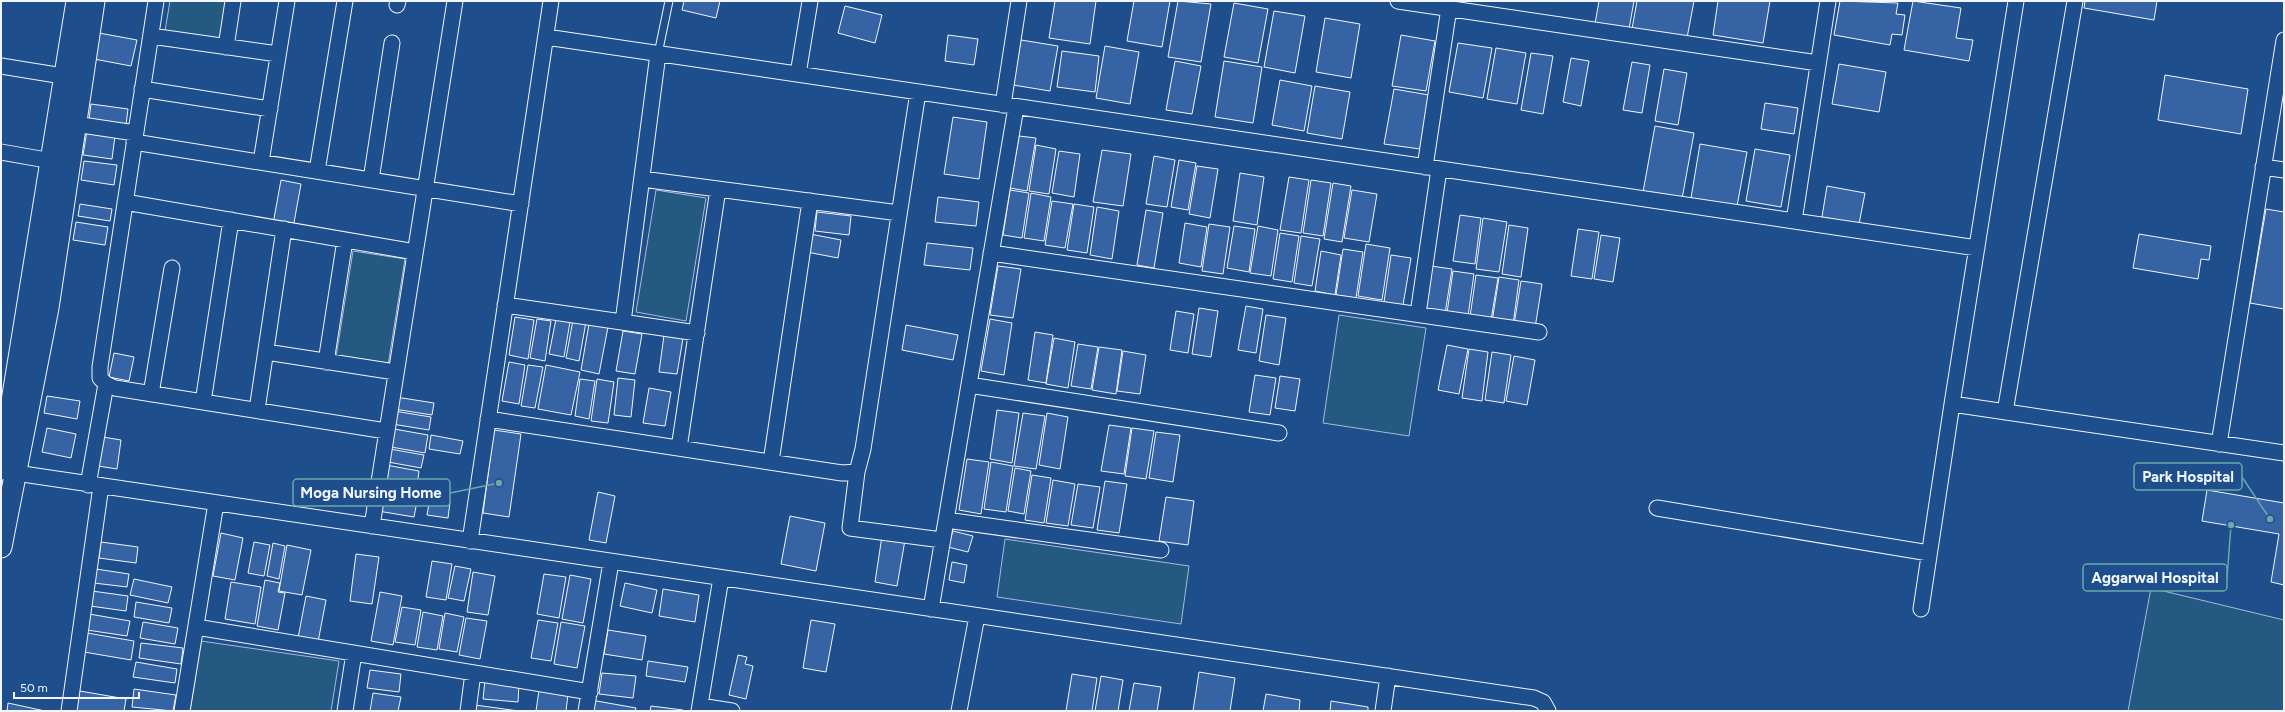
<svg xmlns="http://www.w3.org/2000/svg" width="2285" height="712" font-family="Figtree,sans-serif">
<rect width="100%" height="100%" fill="#1f4e8c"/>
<!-- green -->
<path fill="#245a82" stroke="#a8bbd7" d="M170 1H228L222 39 165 31Z
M656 190 706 198 686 321 636 312Z
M353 251 405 259 388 365 336 357Z
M1339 315 1426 328 1409 436 1323 423Z
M1005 539 1189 566 1181 624 997 597Z
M2151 588 2284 620V711H2128Z
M201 641 339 661 331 711H190Z"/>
<!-- building -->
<path fill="#3563a3" stroke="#f2f6ff" d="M684 1H720L716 18 682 10Z
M1055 1H1096L1090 44 1049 38Z
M1134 1H1170L1162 47 1127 41Z
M1178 1 1211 4 1201 62 1168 57Z
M1599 1H1634L1629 29 1595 24Z
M1637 1H1694L1687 38 1632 29Z
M1718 1H1770L1763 43 1713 35Z
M1840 1 1898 3 1896 14 1905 15 1902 35 1892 34 1890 45 1834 35Z
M1913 1 1961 8 1956 38 1973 40 1969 61 1904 50Z
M2085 1H2157L2154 20 2084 8Z
M1234 3 1268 9 1258 63 1224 57Z
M845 6 882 15 875 43 838 33Z
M1274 11 1305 16 1295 73 1264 67Z
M1325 18 1360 24 1351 78 1316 72Z
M99 33 137 40 131 66 94 59Z
M948 35 978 39 974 65 945 61Z
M1401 35 1435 41 1426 91 1392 86Z
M1021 40 1058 46 1050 91 1013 85Z
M1458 43 1492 48 1483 98 1449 92Z
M1105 46 1139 52 1130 104 1096 98Z
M1496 48 1526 53 1517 104 1487 99Z
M1062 51 1099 56 1095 92 1057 87Z
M1531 53 1553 56 1543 114 1521 110Z
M1571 58 1589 61 1581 106 1563 102Z
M1175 61 1201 66 1192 114 1166 110Z
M1224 61 1262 67 1253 123 1215 117Z
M1632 62 1650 65 1642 113 1623 110Z
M1839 64 1886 72 1879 112 1832 104Z
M1664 69 1687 73 1678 125 1655 121Z
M2165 75 2248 89 2241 134 2158 120Z
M1280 80 1312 86 1304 131 1272 125Z
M1315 86 1350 92 1342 139 1307 133Z
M1394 89 1429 95 1420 149 1384 144Z
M1765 103 1798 108 1794 134 1761 129Z
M91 104 128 109 126 125 89 119Z
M953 117 987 122 979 179 944 174Z
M1655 126 1694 133 1682 199 1643 192Z
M87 131 115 136 112 159 83 155Z
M1019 136 1036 138 1027 191 1010 188Z
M1700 144 1747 152 1737 206 1691 198Z
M1036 145 1056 149 1049 194 1029 191Z
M1755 149 1790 155 1781 207 1746 201Z
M1102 150 1131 154 1123 206 1093 202Z
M1059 151 1080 154 1074 197 1052 193Z
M1154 156 1175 160 1167 207 1146 204Z
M1179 160 1196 163 1188 210 1171 207Z
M84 161 117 165 114 185 81 180Z
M1197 166 1218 169 1210 218 1189 214Z
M1240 173 1264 177 1257 225 1233 221Z
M1289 177 1309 180 1301 233 1280 230Z
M281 180 301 184 293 228 273 224Z
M1311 180 1331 183 1323 236 1303 233Z
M1333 183 1351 186 1342 242 1324 239Z
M1827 186 1865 193 1859 224 1822 217Z
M1010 190 1029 193 1022 238 1003 235Z
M1352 190 1377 194 1369 242 1344 238Z
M1031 193 1051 197 1044 241 1024 238Z
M938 197 979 202 976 226 935 222Z
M1052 201 1073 204 1065 248 1045 245Z
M80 204 112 209 110 221 78 216Z
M1074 204 1094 207 1087 253 1067 250Z
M1097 207 1119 211 1112 259 1090 255Z
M2266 209 2284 212V309L2250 303Z
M1146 210 1163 213 1154 268 1137 265Z
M817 212 851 216 849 235 815 231Z
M1460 215 1481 218 1475 264 1453 261Z
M1483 218 1507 222 1499 272 1476 269Z
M76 222 108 227 105 245 73 240Z
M1185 223 1207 227 1201 267 1179 263Z
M1209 224 1230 227 1223 274 1202 271Z
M1509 225 1528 228 1521 277 1502 274Z
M1234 226 1255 229 1249 272 1227 268Z
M1258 226 1278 230 1271 276 1250 273Z
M1578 229 1599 232 1592 279 1571 276Z
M1280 233 1299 236 1292 282 1273 279Z
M810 234 841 240 838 258 807 252Z
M2139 234 2211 246 2209 260 2201 259 2198 279 2133 268Z
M1601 235 1620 238 1613 282 1594 279Z
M1301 236 1320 239 1312 286 1294 283Z
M927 243 973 248 970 270 924 265Z
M1366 244 1390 248 1382 300 1358 296Z
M1343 249 1363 252 1356 298 1336 295Z
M1321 251 1341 255 1335 295 1315 291Z
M1391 255 1411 258 1403 305 1384 302Z
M998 266 1021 269 1013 318 990 315Z
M1431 266 1452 269 1445 314 1424 311Z
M1453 271 1474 274 1468 316 1447 313Z
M1476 275 1498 278 1491 320 1470 317Z
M1499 277 1519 280 1513 325 1492 322Z
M1521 281 1542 284 1535 328 1514 325Z
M1246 306 1263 309 1256 353 1238 350Z
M1199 308 1218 311 1211 357 1192 354Z
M1176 311 1194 314 1188 353 1170 350Z
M1266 315 1286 318 1279 365 1259 361Z
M515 317 534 320 528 359 509 355Z
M537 319 551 321 545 361 530 358Z
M556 319 570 322 564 357 549 354Z
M990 319 1012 323 1004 375 981 371Z
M573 320 586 322 579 361 566 358Z
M589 324 608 327 599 374 581 370Z
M906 325 958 335 953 360 902 350Z
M623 331 642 334 635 374 616 371Z
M1035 332 1053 335 1046 383 1028 380Z
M664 335 683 338 677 374 659 372Z
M1054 338 1075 342 1068 388 1046 384Z
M1078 344 1098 347 1091 389 1071 386Z
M1447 345 1468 349 1459 394 1438 390Z
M1099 347 1122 350 1116 394 1092 390Z
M1469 349 1488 352 1482 401 1462 398Z
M1123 351 1146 355 1140 394 1117 391Z
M1492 352 1511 355 1504 403 1485 400Z
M114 353 134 357 129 381 109 377Z
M1514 356 1535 360 1527 405 1506 401Z
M509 362 525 365 519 404 502 401Z
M528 365 543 367 535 408 521 406Z
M546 365 580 372 571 415 538 409Z
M1255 375 1276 378 1270 415 1249 412Z
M1280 376 1300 379 1295 411 1275 408Z
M618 378 635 380 631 417 614 415Z
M580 379 595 381 589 419 575 416Z
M597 379 614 382 608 423 591 421Z
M649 388 671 392 665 426 643 423Z
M47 396 80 401 77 419 44 413Z
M396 397 434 403 432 415 394 409Z
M997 410 1019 413 1012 463 990 459Z
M394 411 431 417 429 430 392 424Z
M1023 413 1045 416 1036 469 1014 466Z
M1047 413 1068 417 1060 469 1039 465Z
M1109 425 1131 428 1124 474 1101 471Z
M47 428 76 434 71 458 42 452Z
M1132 428 1154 431 1146 479 1125 476Z
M394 429 428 435 425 453 391 447Z
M494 430 521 434 509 517 483 513Z
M1156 432 1180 435 1173 482 1149 478Z
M431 435 463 441 460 454 429 449Z
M103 437 121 440 117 469 98 466Z
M390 449 424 455 421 468 388 462Z
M967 459 989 462 981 514 959 510Z
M991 462 1013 466 1006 512 984 509Z
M386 465 419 471 417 486 383 480Z
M1015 468 1031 471 1024 514 1008 511Z
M1032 475 1051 478 1044 523 1025 520Z
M1053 480 1075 484 1068 526 1046 523Z
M1105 481 1127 484 1119 533 1097 530Z
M1078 484 1100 487 1093 528 1071 525Z
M2207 490 2284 503V585L2271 582 2279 534 2202 521Z
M598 492 615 496 606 543 589 540Z
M381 494 417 501 414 517 378 511Z
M1166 497 1194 501 1188 545 1159 541Z
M430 498 450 502 448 518 427 515Z
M790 516 825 523 816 571 781 564Z
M953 531 973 536 968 552 948 547Z
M221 533 243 538 235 580 213 576Z
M882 536 905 540 897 586 875 582Z
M101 542 138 547 136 563 99 558Z
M254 542 270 545 264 576 248 573Z
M273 543 285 546 279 579 267 576Z
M287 545 311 550 302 595 279 591Z
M356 554 379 557 372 604 350 601Z
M432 561 452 564 446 600 426 597Z
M952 562 967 565 964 583 949 580Z
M455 566 471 569 464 601 448 598Z
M96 569 129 574 127 587 94 583Z
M473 572 495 576 488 615 467 612Z
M544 574 566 577 559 618 537 614Z
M570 575 591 579 583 623 562 619Z
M134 579 172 587 168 603 130 595Z
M265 580 280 583 278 592 285 593 278 630 257 626Z
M231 582 261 587 255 624 225 619Z
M625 583 657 590 652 613 620 606Z
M663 589 699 595 695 622 659 616Z
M92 591 128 596 126 611 90 606Z
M380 592 402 596 393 645 371 641Z
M306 596 326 600 318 642 298 638Z
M136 602 172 608 169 623 134 617Z
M402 607 421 610 415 645 395 642Z
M423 612 443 616 437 650 417 647Z
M445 613 464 617 457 652 439 649Z
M89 614 130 621 127 636 87 630Z
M466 618 487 621 480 659 459 655Z
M538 620 558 623 551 661 531 658Z
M811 620 835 624 826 672 803 668Z
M143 622 178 628 175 644 140 638Z
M561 622 585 626 577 668 554 664Z
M608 630 646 636 642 660 604 654Z
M87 633 134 641 131 660 84 652Z
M141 643 183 648 181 664 139 658Z
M738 655 747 657 745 664 753 666 746 699 729 695Z
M648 661 688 667 685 682 646 676Z
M136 662 177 669 175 683 133 677Z
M370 670 401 674 399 692 367 688Z
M1199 672 1235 678 1230 711H1193Z
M602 673 636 676 633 698 599 694Z
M1072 674 1097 678 1092 711H1066Z
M1101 676 1123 680 1118 711H1095Z
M485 680 519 683 518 702 483 699Z
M1134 683 1161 687 1157 711H1129Z
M134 689 176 695 173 711 132 707Z
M539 690 568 694 566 711H536Z
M80 691 126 699 124 711H76Z
M373 693 401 697 398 711H370Z
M1266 694 1300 700 1299 711H1263Z
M591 700 636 708 635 711H589Z
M1331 701 1368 707V711H1330Z
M8 703 45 711H7Z
M475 705 519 711H474Z
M651 706 683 710V711H650Z"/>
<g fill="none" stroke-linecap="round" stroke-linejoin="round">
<!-- lane casing -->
<g stroke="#f2f6ff" stroke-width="9">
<path id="lane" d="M658 54 669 1"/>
</g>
<!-- street casing -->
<g stroke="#f2f6ff" stroke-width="17">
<path id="street" d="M156 1 100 367V378L106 384 115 388 386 431
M1398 1 1818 63
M2016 1 1952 404 2284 453
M397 5 398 1
M151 36 278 54
M546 37 1977 248
M226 47 233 1
M1 66 75 78
M798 74 810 1
M142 89 270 109
M1003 105 1019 1
M75 124 135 133
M134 142 521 204
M1 152 52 161
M261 162 287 1
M1425 167 1449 8
M2263 167 2284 170
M317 171 345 1
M642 179 899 213
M371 180 392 43
M125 202 415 252
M1794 221 1828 1
M991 253 1539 332
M505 305 697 333
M1418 314 1439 169
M623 322 658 54
M266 352 395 372
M326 362 345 240
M969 385 1279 433
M151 394 172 268
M203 402 231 220
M257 410 284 229
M2005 412 2075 1
M488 419 842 473 857 472 863 449 918 92
M2219 444 2284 40
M679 448 718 189
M771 462 810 201
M857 472 850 528 942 540
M16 473 1534 698 1543 702 1548 711
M88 485 106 384
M1657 508 1929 553
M946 520 1161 550
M372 526 455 1
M470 541 551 1
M931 609 1016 107
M1921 609 1952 404
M196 627 590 692
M700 706 732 711
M69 711 101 486
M182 711 216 503
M345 711 354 653
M468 711 473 673
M586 711 611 562
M699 711 721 578
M959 711 977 616
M1383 711 1388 676"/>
</g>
<!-- secondary casing -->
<g stroke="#f2f6ff" stroke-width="23">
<path id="secondary" d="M1 469 77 1
M1 547 48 308 94 1"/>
</g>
<!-- lane -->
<use href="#lane" stroke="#1f4e8c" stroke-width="7"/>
<!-- street -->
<use href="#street" stroke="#1f4e8c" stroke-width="15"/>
<!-- secondary -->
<use href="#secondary" stroke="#1f4e8c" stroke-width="21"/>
</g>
<!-- callouts -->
<path fill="none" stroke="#6aa9a8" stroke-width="1.5" d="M2270 519L2242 477M499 483L450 493M2231 525L2227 578"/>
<g fill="#6aa9a8" stroke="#1f4e8c" stroke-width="1.5">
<circle cx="2270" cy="519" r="4"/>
<circle cx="499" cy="483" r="4"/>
<circle cx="2231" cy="525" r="4"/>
</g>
<g fill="#1f4e8c" stroke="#6aa9a8" stroke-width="1.5">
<rect x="2134" y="463" width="108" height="27" rx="4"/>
<rect x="293" y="479" width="157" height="27" rx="4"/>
<rect x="2083" y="564" width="144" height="27" rx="4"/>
</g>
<g font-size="15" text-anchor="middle" font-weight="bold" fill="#f2f6ff">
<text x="2188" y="482">Park Hospital</text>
<text x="371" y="498">Moga Nursing Home</text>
<text x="2155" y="583">Aggarwal Hospital</text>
</g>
<!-- border -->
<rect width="2285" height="712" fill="none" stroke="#f2f6ff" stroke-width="4"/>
<!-- scale -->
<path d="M14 692v6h125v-6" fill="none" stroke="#f2f6ff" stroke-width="2"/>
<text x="20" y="692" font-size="12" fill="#f2f6ff" stroke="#1f4e8c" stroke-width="3" paint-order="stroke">50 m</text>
</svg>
